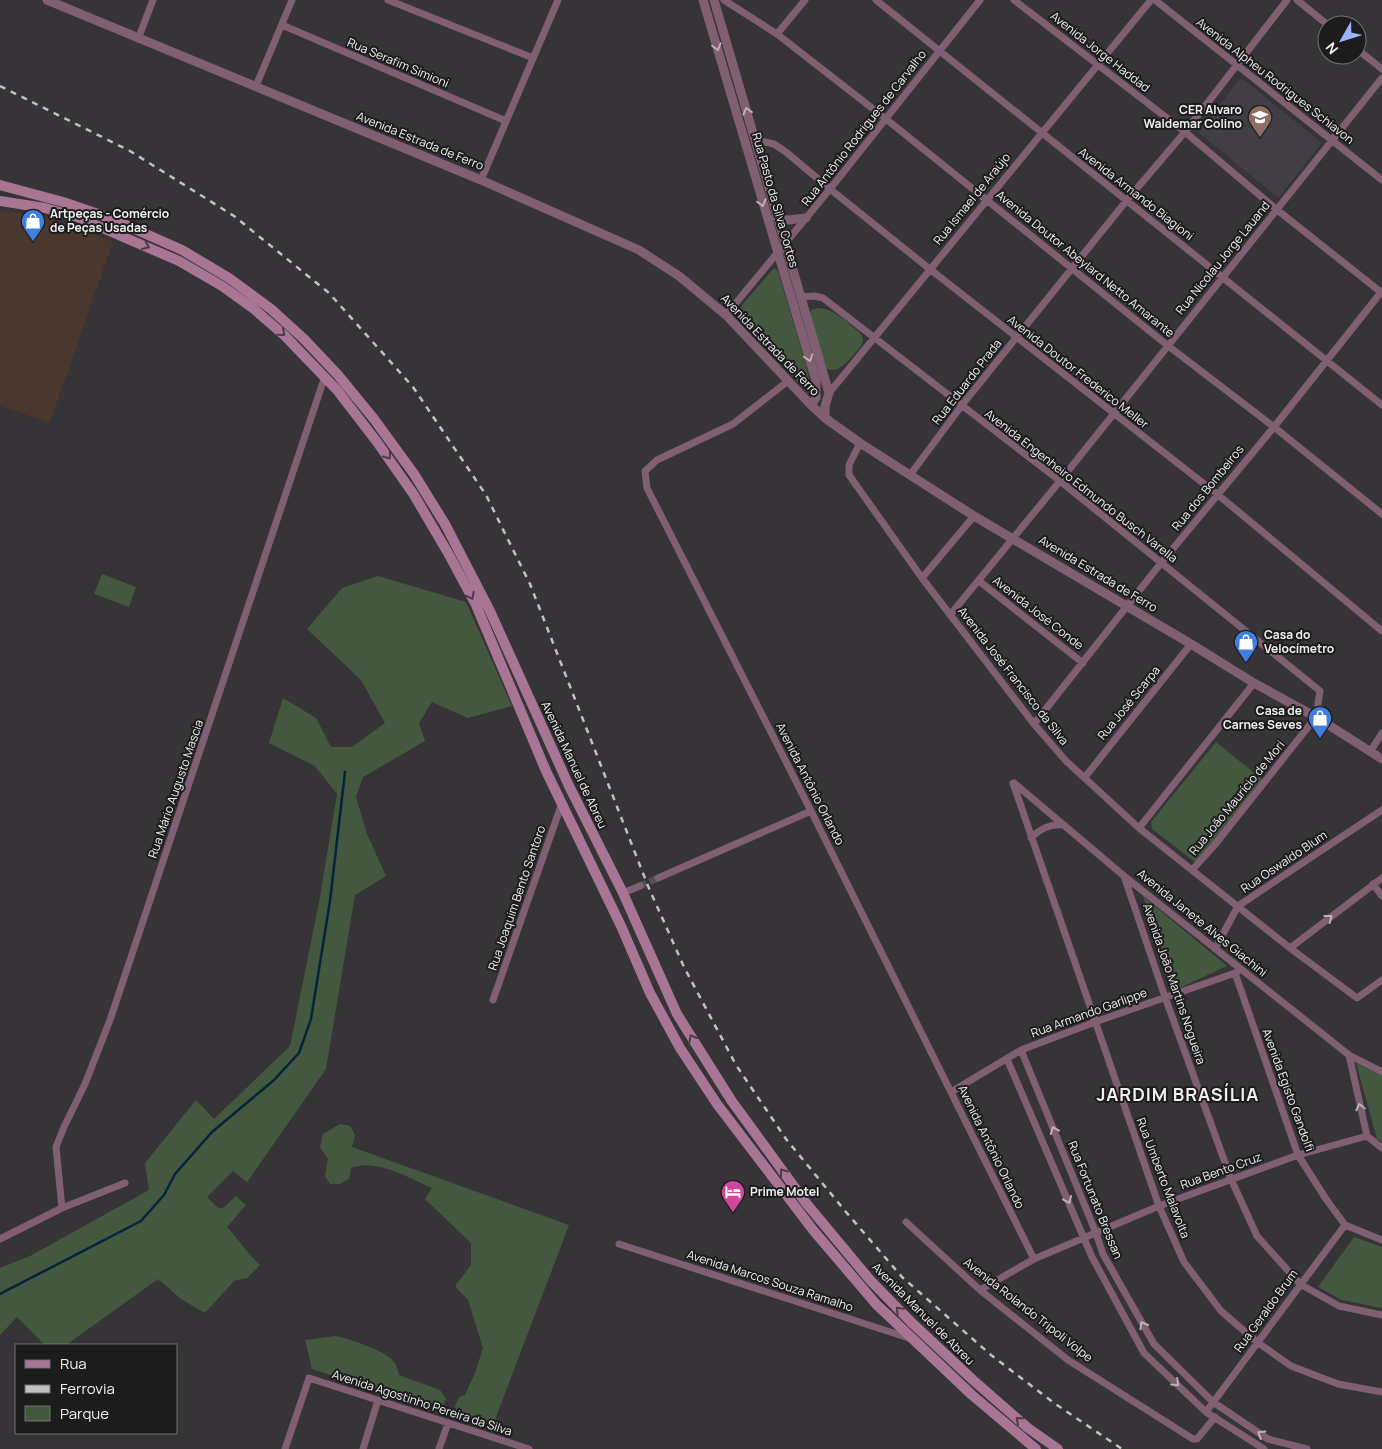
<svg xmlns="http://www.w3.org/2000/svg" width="1382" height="1449" font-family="Manrope,sans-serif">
<rect width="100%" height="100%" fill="#363437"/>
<!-- built -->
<path fill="#423e46" d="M1239 80H1244L1321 142V144L1279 197 1276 196 1199 133V131Z"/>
<!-- industrial -->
<path fill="#4a382e" d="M0 211 32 214 50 218 113 241 50 423 0 406Z"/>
<!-- green -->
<path fill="#445840" d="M774 268 778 271 806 365 812 392 807 393 763 340 742 320 739 313 742 305Z
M818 308C835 309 847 322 859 332 861 335 863 337 863 340 863 345 858 350 855 353 847 362 838 375 825 368L810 315 811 310Z
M102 574 136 587 129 607 94 594Z
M378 576 466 602 512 706 468 718 432 702 419 723 425 741 363 777 356 797 367 834 386 876 355 895 326 1069 247 1182 233 1171 207 1197 218 1208H223L236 1196 246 1205 227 1227C238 1239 247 1253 260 1265L247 1278 234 1281 205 1313 181 1299 158 1279 66 1345H45L17 1317 0 1335V1268L30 1256 149 1190 145 1163 196 1100 214 1119 290 1046 320 897 337 794 315 766 269 743 283 698 316 718 331 747H352L385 723 361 680 307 629 342 588Z
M1216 742 1264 781 1200 860 1195 862 1152 829 1151 822Z
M1143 896 1227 966 1173 991Z
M1356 1063 1382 1076V1142L1377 1139Z
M340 1124 350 1126 355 1135 352 1147 569 1225 493 1425 478 1422 457 1415 455 1406 459 1397 465 1395 475 1373 483 1348 468 1300 455 1286 471 1265V1243L425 1199 432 1188C408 1178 377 1158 351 1168L349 1179 340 1184H330L325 1176 328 1159 320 1147 323 1134Z
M1354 1237 1382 1247V1308L1342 1300 1318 1287Z
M336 1336C352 1340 385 1350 395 1363 397 1366 398 1372 399 1375L440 1390 446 1399 440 1410 312 1369 305 1340Z"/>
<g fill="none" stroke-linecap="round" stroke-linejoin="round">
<!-- stream -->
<path stroke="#062439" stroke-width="2.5" d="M0 1294 141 1221 164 1195 175 1174 212 1132 274 1080 299 1053 311 1019 330 901 345 772"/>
<!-- minor-tunnel -->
<path stroke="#525053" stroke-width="7" stroke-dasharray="7 3.5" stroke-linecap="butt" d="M640 886 658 878"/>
<!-- minor -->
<path stroke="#805f72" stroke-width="7" d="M388 0 533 58
M724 0 777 34 886 119 1167 345 1274 427 1382 514
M876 0 1382 405
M1014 0 1185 132 1276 209 1382 293
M1155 0 1382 180
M1297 0 1328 25
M282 25 506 121
M777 34 805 0
M138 39 153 0
M1357 49 1382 69
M256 86 292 0
M756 140 774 144 786 152 830 189 931 270 1217 494 1382 631
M481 180 558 0
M801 297 814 296 823 298 1060 481 1320 691 1316 717 1213 847 1193 869
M726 315 830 189 980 0
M788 381 733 424 657 460 645 471 647 488 811 811 1034 1259
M829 393 1151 0
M860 443 849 465V475L922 578 1034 724 1066 761 1139 828 1290 948 1357 998 1382 980
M910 475 962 405 1127 200 1185 132 1287 0
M922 578 974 516
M979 581 1083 663
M950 615 1060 481 1382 78
M1034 724 1161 563 1274 427 1382 291
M1370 752 1382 733
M1085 777 1191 644
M1013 783 1159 1206 1184 1262 1221 1311 1257 1342 1291 1366 1338 1384 1382 1392
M1014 783 1124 876 1349 1055 1382 1072
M1139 828 1254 683
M1031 838C1041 828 1050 824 1064 825
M1124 876 1165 997 1231 1179 1257 1236 1300 1284 1339 1306 1382 1315
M658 878 811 811
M1373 884 1382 896
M623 893 640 886
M1290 948 1382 878
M1215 949 1238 906 1382 810
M1235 973 1298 1155 1326 1199 1345 1225 1382 1240
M493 1000 562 803
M1021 1050 1096 1233 1103 1254 1154 1344 1213 1402 1268 1439 1307 1449
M1349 1055 1367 1136 1382 1148
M1007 1059 1092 1257 1144 1353 1206 1412 1264 1449
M951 1092 1021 1050 1095 1022 1235 973 1238 971
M62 1208 56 1147 64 1127 85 1084 110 1020 325 376
M906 1222 980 1290 1068 1360 1193 1439H1197L1215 1417
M0 1239 62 1208 125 1183
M619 1244 912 1339
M980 1290 1034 1259 1159 1206 1298 1155 1367 1136
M1206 1412 1345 1225
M285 1449 309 1378 529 1449
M363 1449 378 1400
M439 1449 448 1423"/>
<!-- tertiary -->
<path stroke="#805f72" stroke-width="9" d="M47 0 481 180 639 250 679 276 726 315 811 405 825 418 860 443 974 516 1191 644 1254 683 1316 717 1382 759
M703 0 816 381V398L811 405
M714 0 829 393 825 406V418
M776 217 788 220 806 218"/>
<!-- secondary -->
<path stroke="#a97594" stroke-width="10" d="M0 185 63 202 110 218 182 250 229 278 271 309 304 339 338 375 374 419 414 474 445 524 490 611 569 786 623 893 677 1014 731 1100 806 1203 870 1280 911 1322 973 1380 1028 1428 1058 1449
M0 201 45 208 77 217 179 261 222 286 254 309 285 336 337 390 377 442 414 495 448 553 476 605 546 771 621 926 650 993 680 1048 717 1104 813 1230 876 1304 972 1395 1036 1449"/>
<!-- rail -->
<path stroke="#c2c0c2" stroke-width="2.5" stroke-dasharray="6 6" stroke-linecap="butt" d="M0 86 130 151 234 216 329 293 413 387 486 495 530 584 648 886 684 967 736 1065 786 1139 846 1212 902 1277 991 1355 1054 1403 1122 1449"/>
</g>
<!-- one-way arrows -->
<defs><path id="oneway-chevron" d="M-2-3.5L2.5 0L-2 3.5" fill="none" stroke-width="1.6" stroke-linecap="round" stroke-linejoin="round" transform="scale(1.25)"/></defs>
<g stroke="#beafb8">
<use href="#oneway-chevron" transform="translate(717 47) rotate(74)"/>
<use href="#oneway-chevron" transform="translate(747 111) rotate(-107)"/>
<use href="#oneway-chevron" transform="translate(762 203) rotate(74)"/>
<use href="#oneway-chevron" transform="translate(809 358) rotate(73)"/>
<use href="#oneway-chevron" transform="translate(1329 918) rotate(-37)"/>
<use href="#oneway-chevron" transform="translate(1360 1107) rotate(-103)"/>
<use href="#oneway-chevron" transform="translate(1054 1130) rotate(-112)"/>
<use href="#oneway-chevron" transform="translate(1068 1200) rotate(67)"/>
<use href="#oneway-chevron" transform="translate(1143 1325) rotate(-120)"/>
<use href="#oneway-chevron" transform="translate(1176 1383) rotate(43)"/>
<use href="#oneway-chevron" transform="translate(1261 1434) rotate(-148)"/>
</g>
<g stroke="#4e3b47">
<use href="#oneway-chevron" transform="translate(146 246) rotate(24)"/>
<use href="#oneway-chevron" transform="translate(282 333) rotate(41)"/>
<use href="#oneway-chevron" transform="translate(388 456) rotate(55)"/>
<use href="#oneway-chevron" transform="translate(471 596) rotate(62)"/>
<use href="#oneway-chevron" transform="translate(692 1038) rotate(-120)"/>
<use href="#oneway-chevron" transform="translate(783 1172) rotate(-126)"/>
<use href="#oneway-chevron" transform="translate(899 1310) rotate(-134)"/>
<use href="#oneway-chevron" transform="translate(1019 1420) rotate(-139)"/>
</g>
<!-- icons -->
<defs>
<g id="school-pin" transform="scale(1.25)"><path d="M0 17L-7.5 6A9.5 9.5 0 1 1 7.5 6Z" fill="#8d6e63" stroke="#1d1c1d"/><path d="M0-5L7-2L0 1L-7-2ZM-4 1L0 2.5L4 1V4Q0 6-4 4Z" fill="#fff"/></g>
<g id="shop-pin" transform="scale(1.25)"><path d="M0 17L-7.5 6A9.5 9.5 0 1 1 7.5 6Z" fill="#3f7fe0" stroke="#1d1c1d"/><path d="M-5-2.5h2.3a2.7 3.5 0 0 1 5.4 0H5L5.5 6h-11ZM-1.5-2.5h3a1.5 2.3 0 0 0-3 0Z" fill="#fff"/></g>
<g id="hotel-pin" transform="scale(1.25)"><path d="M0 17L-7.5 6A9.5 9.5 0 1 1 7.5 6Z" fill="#d1479c" stroke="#1d1c1d"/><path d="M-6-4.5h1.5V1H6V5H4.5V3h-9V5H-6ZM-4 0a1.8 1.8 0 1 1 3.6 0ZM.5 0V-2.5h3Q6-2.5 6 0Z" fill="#fff"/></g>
</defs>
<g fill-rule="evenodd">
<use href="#school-pin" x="1260" y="117"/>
<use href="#shop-pin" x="33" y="221"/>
<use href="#shop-pin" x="1246" y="642"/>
<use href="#shop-pin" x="1320" y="718"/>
<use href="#hotel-pin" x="733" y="1192"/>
</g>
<g text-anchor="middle" stroke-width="4" stroke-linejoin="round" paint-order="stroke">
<!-- street labels -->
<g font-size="12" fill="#f1f0f1" stroke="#1d1c1d">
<text transform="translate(1100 52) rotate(38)" y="4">Avenida Jorge Haddad</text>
<text transform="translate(398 63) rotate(23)" y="4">Rua Serafim Simioni</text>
<text transform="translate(1275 81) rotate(38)" y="4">Avenida Alpheu Rodrigues Schiavon</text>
<text transform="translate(864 128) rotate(-52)" y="4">Rua Antônio Rodrigues de Carvalho</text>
<text transform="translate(420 141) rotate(22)" y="4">Avenida Estrada de Ferro</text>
<text transform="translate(1136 194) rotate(38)" y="4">Avenida Armando Biagioni</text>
<text transform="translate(972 199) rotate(-51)" y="4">Rua Ismael de Araújo</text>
<text transform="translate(775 200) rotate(74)" y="4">Rua Pasto da Silva Cortes</text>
<text transform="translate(1223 258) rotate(-51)" y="4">Rua Nicolau Jorge Lauand</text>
<text transform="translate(1085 264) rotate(39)" y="4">Avenida Doutor Abeylard Netto Amarante</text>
<text transform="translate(770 345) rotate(46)" y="4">Avenida Estrada de Ferro</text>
<text transform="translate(1078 372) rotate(38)" y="4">Avenida Doutor Frederico Meller</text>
<text transform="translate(967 382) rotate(-52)" y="4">Rua Eduardo Prada</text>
<text transform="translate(1081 486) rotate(38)" y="4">Avenida Engenheiro Edmundo Busch Varella</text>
<text transform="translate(1208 488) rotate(-51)" y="4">Rua dos Bombeiros</text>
<text transform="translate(1098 574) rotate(31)" y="4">Avenida Estrada de Ferro</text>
<text transform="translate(1038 613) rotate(38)" y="4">Avenida José Conde</text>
<text transform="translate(1013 676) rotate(52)" y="4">Avenida José Francisco da Silva</text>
<text transform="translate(1129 703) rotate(-51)" y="4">Rua José Scarpa</text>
<text transform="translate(574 765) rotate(65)" y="4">Avenida Manuel de Abreu</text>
<text transform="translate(810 784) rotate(63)" y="4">Avenida Antônio Orlando</text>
<text transform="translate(176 789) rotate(-71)" y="4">Rua Mário Augusto Mascia</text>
<text transform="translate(1237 798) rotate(-51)" y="4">Rua João Maurício de Mori</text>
<text transform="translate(1284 862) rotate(-34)" y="4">Rua Oswaldo Blum</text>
<text transform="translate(517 898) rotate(-71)" y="4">Rua Joaquim Bento Santoro</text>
<text transform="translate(1202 923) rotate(39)" y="4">Avenida Janete Alves Giachini</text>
<text transform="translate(1174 984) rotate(71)" y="4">Avenida João Martins Nogueira</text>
<text transform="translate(1089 1013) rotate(-20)" y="4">Rua Armando Garlippe</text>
<text transform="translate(1288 1090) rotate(70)" y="4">Avenida Egisto Gandolfi</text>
<text transform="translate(991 1147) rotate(64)" y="4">Avenida Antônio Orlando</text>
<text transform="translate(1221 1171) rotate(-20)" y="4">Rua Bento Cruz</text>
<text transform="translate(1163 1178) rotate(69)" y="4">Rua Umberto Malavolta</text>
<text transform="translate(1095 1200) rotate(68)" y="4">Rua Fortunato Bressan</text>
<text transform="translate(770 1281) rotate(18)" y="4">Avenida Marcos Souza Ramalho</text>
<text transform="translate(1028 1310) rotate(38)" y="4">Avenida Rolando Tripoli Volpe</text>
<text transform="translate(1266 1311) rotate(-54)" y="4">Rua Geraldo Brum</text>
<text transform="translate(923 1314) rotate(45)" y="4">Avenida Manuel de Abreu</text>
<text transform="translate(422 1403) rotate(18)" y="4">Avenida Agostinho Pereira da Silva</text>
</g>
<!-- poi labels -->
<g font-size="12" font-weight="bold" fill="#f1f0f1" stroke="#1d1c1d" text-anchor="start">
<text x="1242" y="114" text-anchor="end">CER Alvaro<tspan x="1242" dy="14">Waldemar Colino</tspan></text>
<text x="50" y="218">Artpeças - Comércio<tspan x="50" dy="14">de Peças Usadas</tspan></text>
<text x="1264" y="639">Casa do<tspan x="1264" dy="14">Velocímetro</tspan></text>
<text x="1302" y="715" text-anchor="end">Casa de<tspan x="1302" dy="14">Carnes Seves</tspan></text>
<text x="750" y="1196">Prime Motel</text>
</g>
<!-- district labels -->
<g font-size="18" font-weight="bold" letter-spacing="1" fill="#f1f0f1" stroke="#1d1c1d">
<text x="1178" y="1101">JARDIM BRASÍLIA</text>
</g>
</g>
<!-- legend -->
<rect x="15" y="1344" width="162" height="90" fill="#1d1c1d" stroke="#727172"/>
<rect x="25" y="1360" width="25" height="8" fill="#a97594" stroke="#727172"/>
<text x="60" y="1369" font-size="15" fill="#f1f0f1">Rua</text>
<rect x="25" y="1385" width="25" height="8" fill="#c2c0c2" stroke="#727172"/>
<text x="60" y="1394" font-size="15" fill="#f1f0f1">Ferrovia</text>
<rect x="25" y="1406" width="25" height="15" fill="#445840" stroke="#727172"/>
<text x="60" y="1419" font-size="15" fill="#f1f0f1">Parque</text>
<!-- north arrow -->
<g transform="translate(1342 40) rotate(231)"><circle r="24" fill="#1d1c1d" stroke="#727172"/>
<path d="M0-4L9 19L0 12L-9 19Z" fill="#9cb4fd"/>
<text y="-8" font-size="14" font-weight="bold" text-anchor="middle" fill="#f1f0f1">N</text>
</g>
</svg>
